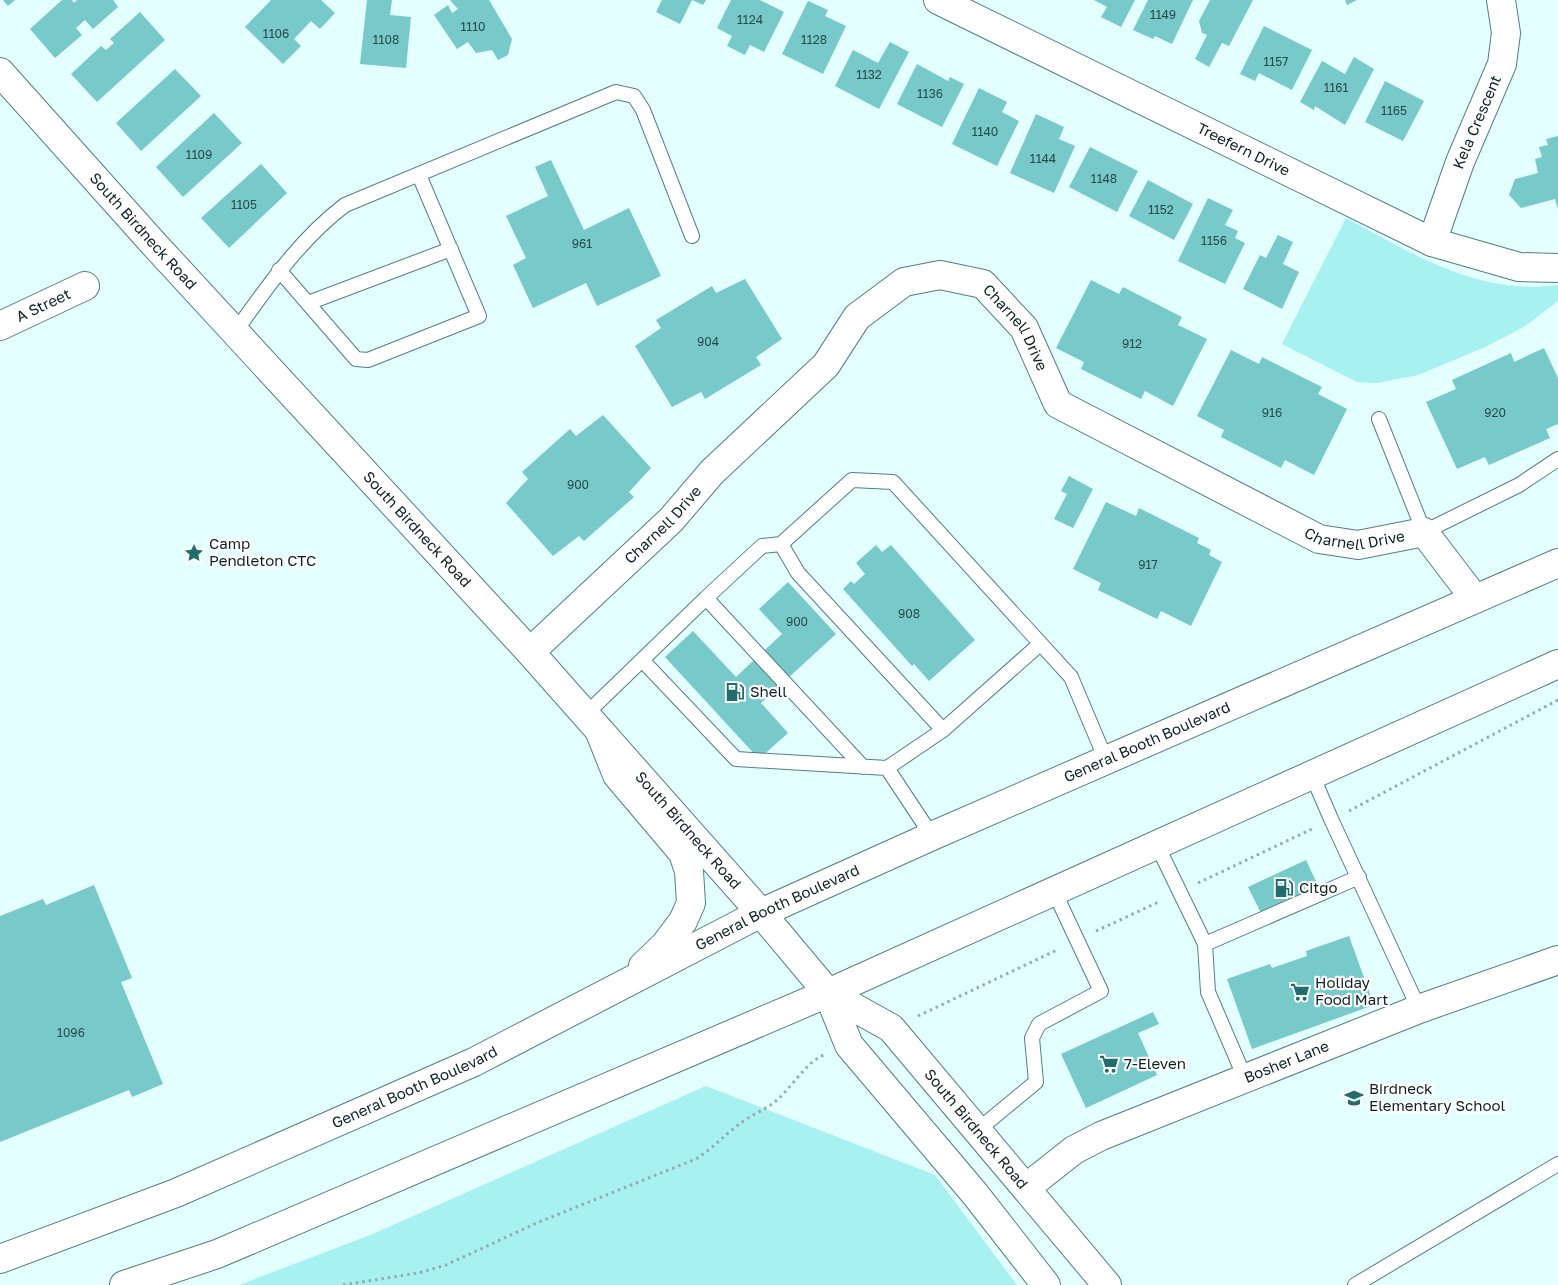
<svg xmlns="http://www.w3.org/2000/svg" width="1558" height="1285" font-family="'Golos Text',sans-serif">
<rect width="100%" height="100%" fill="#e3ffff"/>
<!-- green -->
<path fill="#a7f1f1" d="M1346 218C1413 254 1479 296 1558 285V301L1524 327 1483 348 1418 375 1377 383 1357 382 1282 344Z
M706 1086 935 1175 1017 1285H239L373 1234Z"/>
<!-- building -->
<path fill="#78c9c9" d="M3 0H15L8 6Z
M62 0H72L74 3 77 0H113L118 7 93 29 85 20 76 28 82 35 55 58 30 29Z
M271 0H321L335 13 320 29 311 21 294 39 301 46 283 64 245 27Z
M367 0H392L390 15 411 17 406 68 360 64Z
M450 0H489L512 39 508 55 498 60 492 50 476 53 468 42 457 49 434 15 448 5 452 13 458 9Z
M662 0H692L680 24 656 12Z
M692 0H706L703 5Z
M731 0H760L784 12 764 52 750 45 745 55 727 46 732 36 717 28Z
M1094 0H1135L1121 27 1101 17 1107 7Z
M1148 0H1193L1172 44 1155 36 1153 39 1133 30Z
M1210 0H1253L1229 46 1222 43 1209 67 1195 59 1207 35 1202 33 1199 21Z
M1345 0H1357L1347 5Z
M808 1 828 10 825 16 846 26 823 74 782 54Z
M140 12 165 40 97 102 71 74 101 46 106 50 114 43 110 39Z
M1264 26 1312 50 1292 90 1259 73 1255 81 1240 74Z
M890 42 909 52 879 109 835 86 853 50 878 63Z
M1354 57 1374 69 1345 125 1315 106 1314 110 1300 102 1322 61 1345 74Z
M917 64 948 81 950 77 964 84 942 127 897 104Z
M175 69 201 96 141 151 116 123Z
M1385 81 1424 101 1403 141 1365 122Z
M979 88 1007 102 1002 112 1019 121 997 166 952 144Z
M214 113 242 143 183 197 156 167Z
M1036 114 1064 127 1059 139 1075 146 1054 193 1010 173Z
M1558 136V209L1555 199 1521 208 1509 195 1515 179 1538 173 1535 159 1542 157 1539 147 1548 145 1546 139Z
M1090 147 1138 171 1117 212 1069 187Z
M551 160 584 230 629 208 661 276 597 306 586 283 533 308 513 265 526 258 506 216 548 196 535 167Z
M261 164 287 193 229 248 201 218Z
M1148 180 1193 204 1174 240 1129 216Z
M1208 198 1233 210 1225 225 1238 231 1235 238 1245 243 1225 284 1178 261Z
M1278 235 1293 242 1283 264 1299 272 1282 309 1243 289 1260 255 1266 258Z
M745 279 782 339 756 357 761 365 705 399 701 392 672 407 635 346 661 328 656 320 712 286 716 293Z
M1091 280 1119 294 1123 287 1182 317 1178 325 1207 339 1173 406 1145 391 1141 399 1081 369 1084 362 1056 348Z
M1544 348 1558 378V424L1546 429 1550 438 1489 465 1485 457 1457 469 1426 402 1456 389 1452 380 1511 353 1514 362Z
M1231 350 1259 364 1262 357 1322 387 1318 394 1347 409 1314 475 1285 460 1281 468 1221 437 1224 430 1197 416Z
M603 415 651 468 629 492 634 497 584 541 579 536 553 556 506 503 528 479 522 472 570 429 576 436Z
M1069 476 1093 489 1073 528 1054 519 1067 494 1061 491Z
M1106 502 1136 516 1139 508 1199 538 1197 543 1211 550 1209 555 1222 562 1191 626 1161 611 1157 619 1098 590 1101 583 1073 569Z
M876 545 882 552 891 545 975 640 929 681 914 664 912 666 843 589 851 581 854 584 865 574 856 563Z
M788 582 836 634 761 703 788 733 759 759 665 657 693 631 736 677 782 634 759 609Z
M1306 860 1319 888 1262 915 1248 887Z
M94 885 132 978 121 982 163 1084 132 1097 129 1090 0 1142V916L43 899 46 905Z
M1349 936 1374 1005 1252 1049 1227 979 1270 964 1272 968 1307 956 1306 951Z
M1153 1012 1159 1024 1138 1033 1157 1075 1086 1108 1061 1054Z"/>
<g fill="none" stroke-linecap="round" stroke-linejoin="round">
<!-- service casing -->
<g stroke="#527f7f" stroke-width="16">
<path id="service" d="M279 270 356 359 368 360 479 316 419 175
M308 303 451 249
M235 332C268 286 300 239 345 205L616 92 634 96 643 110 692 236
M1379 419 1424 532 1519 485 1558 459
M781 544 798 573 943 730
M706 598 762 546 781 544 852 480 893 482 1071 677 1106 760
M642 660 736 759 887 768 932 836
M585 715 706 598 863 767
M887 768 943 730 1040 644
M1312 775 1331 819 1419 1009
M1157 845 1205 944 1208 992 1245 1078
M1205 944 1359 877
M978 1130 1036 1082 1032 1038 1039 1024 1101 991 1054 891
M1355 1285 1558 1164"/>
</g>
<!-- minor casing -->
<g stroke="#527f7f" stroke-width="30">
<g id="minor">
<path id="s1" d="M938 0 1432 242 1519 267 1558 268"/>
<path id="s2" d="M1432 242 1460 162 1502 64 1506 33 1501 0"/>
<path id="s3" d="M0 326 85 286"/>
<path id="s4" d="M530 652 671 520 712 472 826 365 857 317 904 282 940 275 983 284 1024 328 1058 404 1319 539 1358 545 1424 532 1475 599"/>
<path id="s5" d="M1027 1187 1074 1150 1101 1136 1419 1009 1558 960"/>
</g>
</g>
<!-- tertiary casing -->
<g stroke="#527f7f" stroke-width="30">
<g id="tertiary">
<path id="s6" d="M0 72 153 243 530 652 761 913"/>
</g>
</g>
<!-- secondary casing -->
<g stroke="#527f7f" stroke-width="30">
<g id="secondary">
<path d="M761 913 828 993 849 1045 975 1194 1046 1285"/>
<path id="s7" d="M828 993 891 1028 1107 1285"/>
</g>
</g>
<!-- trunk casing -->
<g stroke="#527f7f" stroke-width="30">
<g id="trunk">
<path d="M599 730 617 775 683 853 689 871 691 903 683 921 665 945 643 966"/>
<path id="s8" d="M0 1259 176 1193 474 1062 761 913 932 836 1558 563"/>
<path d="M124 1285 217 1254 828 993 1558 664"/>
</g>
</g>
<!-- path -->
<path stroke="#94acac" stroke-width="3" stroke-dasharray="2.5 4" stroke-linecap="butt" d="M1349 811 1558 700
M1198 883 1312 829
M1096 931 1161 901
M918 1016 1059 949
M343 1285 418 1273 446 1265 539 1222 696 1159C715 1147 729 1130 748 1118 758 1112 768 1108 777 1100 792 1087 807 1061 824 1055"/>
<!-- service -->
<use href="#service" stroke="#fff" stroke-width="14"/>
<!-- minor -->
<use href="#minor" stroke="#fff" stroke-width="28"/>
<!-- tertiary -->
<use href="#tertiary" stroke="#fff" stroke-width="28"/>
<!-- secondary -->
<use href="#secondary" stroke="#fff" stroke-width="28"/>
<!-- trunk -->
<use href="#trunk" stroke="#fff" stroke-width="28"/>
</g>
<!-- icons -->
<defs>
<g id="sight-bare" transform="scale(1.5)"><path d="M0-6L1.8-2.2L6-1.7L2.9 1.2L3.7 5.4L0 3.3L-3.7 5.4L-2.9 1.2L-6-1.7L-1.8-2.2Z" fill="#216d6d" stroke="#fff" stroke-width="2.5" paint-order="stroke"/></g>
<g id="fuel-bare" transform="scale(1.5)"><path d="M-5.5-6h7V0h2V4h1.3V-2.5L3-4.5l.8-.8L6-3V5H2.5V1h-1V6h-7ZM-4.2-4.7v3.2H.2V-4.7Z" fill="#216d6d" stroke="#fff" stroke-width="2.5" paint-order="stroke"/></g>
<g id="supermarket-bare" transform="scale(1.5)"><path d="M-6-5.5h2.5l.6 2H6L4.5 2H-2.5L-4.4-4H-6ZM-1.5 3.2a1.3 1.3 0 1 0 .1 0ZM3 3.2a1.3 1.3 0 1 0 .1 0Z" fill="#216d6d" stroke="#fff" stroke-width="2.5" paint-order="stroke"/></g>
<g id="school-bare" transform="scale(1.5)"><path d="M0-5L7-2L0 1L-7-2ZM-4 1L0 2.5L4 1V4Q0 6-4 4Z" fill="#216d6d" stroke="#fff" stroke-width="2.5" paint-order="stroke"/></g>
</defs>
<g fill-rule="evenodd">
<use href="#sight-bare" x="194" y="553"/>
<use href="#fuel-bare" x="735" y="692"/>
<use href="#fuel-bare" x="1284" y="888"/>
<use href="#supermarket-bare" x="1300" y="992"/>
<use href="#supermarket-bare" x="1109" y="1064"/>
<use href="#school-bare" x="1354" y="1098"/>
</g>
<g text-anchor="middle" stroke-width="4.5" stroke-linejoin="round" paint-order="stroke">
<!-- number labels -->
<g font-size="12" fill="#294b4c">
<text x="1163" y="19">1149</text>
<text x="750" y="24">1124</text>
<text x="473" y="31">1110</text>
<text x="276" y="38">1106</text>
<text x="386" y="44">1108</text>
<text x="814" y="44">1128</text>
<text x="1276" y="66">1157</text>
<text x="869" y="79">1132</text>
<text x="1336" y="92">1161</text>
<text x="930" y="98">1136</text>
<text x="1394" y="115">1165</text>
<text x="985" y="136">1140</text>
<text x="199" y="159">1109</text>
<text x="1043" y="163">1144</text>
<text x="1104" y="183">1148</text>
<text x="244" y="209">1105</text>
<text x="1161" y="214">1152</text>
<text x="1214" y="245">1156</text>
<text x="582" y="248">961</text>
<text x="708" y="346">904</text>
<text x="1132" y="348">912</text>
<text x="1272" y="417">916</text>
<text x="1495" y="417">920</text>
<text x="578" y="489">900</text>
<text x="1148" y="569">917</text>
<text x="909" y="618">908</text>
<text x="797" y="626">900</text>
<text x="71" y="1037">1096</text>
</g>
<!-- street labels -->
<g font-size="15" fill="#0f2122" stroke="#fff">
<text dy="5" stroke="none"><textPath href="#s2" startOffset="128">Kela Crescent</textPath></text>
<text dy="5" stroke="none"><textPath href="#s1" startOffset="340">Treefern Drive</textPath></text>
<text dy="5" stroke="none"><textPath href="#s6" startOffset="214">South Birdneck Road</textPath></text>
<text dy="5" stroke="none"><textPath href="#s3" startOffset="48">A Street</textPath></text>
<text dy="5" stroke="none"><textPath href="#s4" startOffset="664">Charnell Drive</textPath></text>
<text dy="5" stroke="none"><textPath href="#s4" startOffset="184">Charnell Drive</textPath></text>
<text dy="5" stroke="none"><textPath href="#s6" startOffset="619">South Birdneck Road</textPath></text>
<text dy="5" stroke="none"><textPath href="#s4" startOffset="1082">Charnell Drive</textPath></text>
<text dy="5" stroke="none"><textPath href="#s8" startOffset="1259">General Booth Boulevard</textPath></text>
<text dy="5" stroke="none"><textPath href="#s6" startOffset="1024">South Birdneck Road</textPath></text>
<text dy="5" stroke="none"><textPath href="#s8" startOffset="854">General Booth Boulevard</textPath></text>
<text dy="5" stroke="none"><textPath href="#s5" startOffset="290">Bosher Lane</textPath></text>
<text dy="5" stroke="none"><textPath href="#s8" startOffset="449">General Booth Boulevard</textPath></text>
<text dy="5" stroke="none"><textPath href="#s7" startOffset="204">South Birdneck Road</textPath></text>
</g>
<!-- poi labels -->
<g font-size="15" fill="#0f2122" stroke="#fff" text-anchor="start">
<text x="209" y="549">Camp<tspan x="209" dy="17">Pendleton CTC</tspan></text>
<text x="750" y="697">Shell</text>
<text x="1299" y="893">Citgo</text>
<text x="1315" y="988">Holiday<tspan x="1315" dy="17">Food Mart</tspan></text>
<text x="1124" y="1069">7-Eleven</text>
<text x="1369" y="1094">Birdneck<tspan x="1369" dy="17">Elementary School</tspan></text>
</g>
</g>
</svg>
